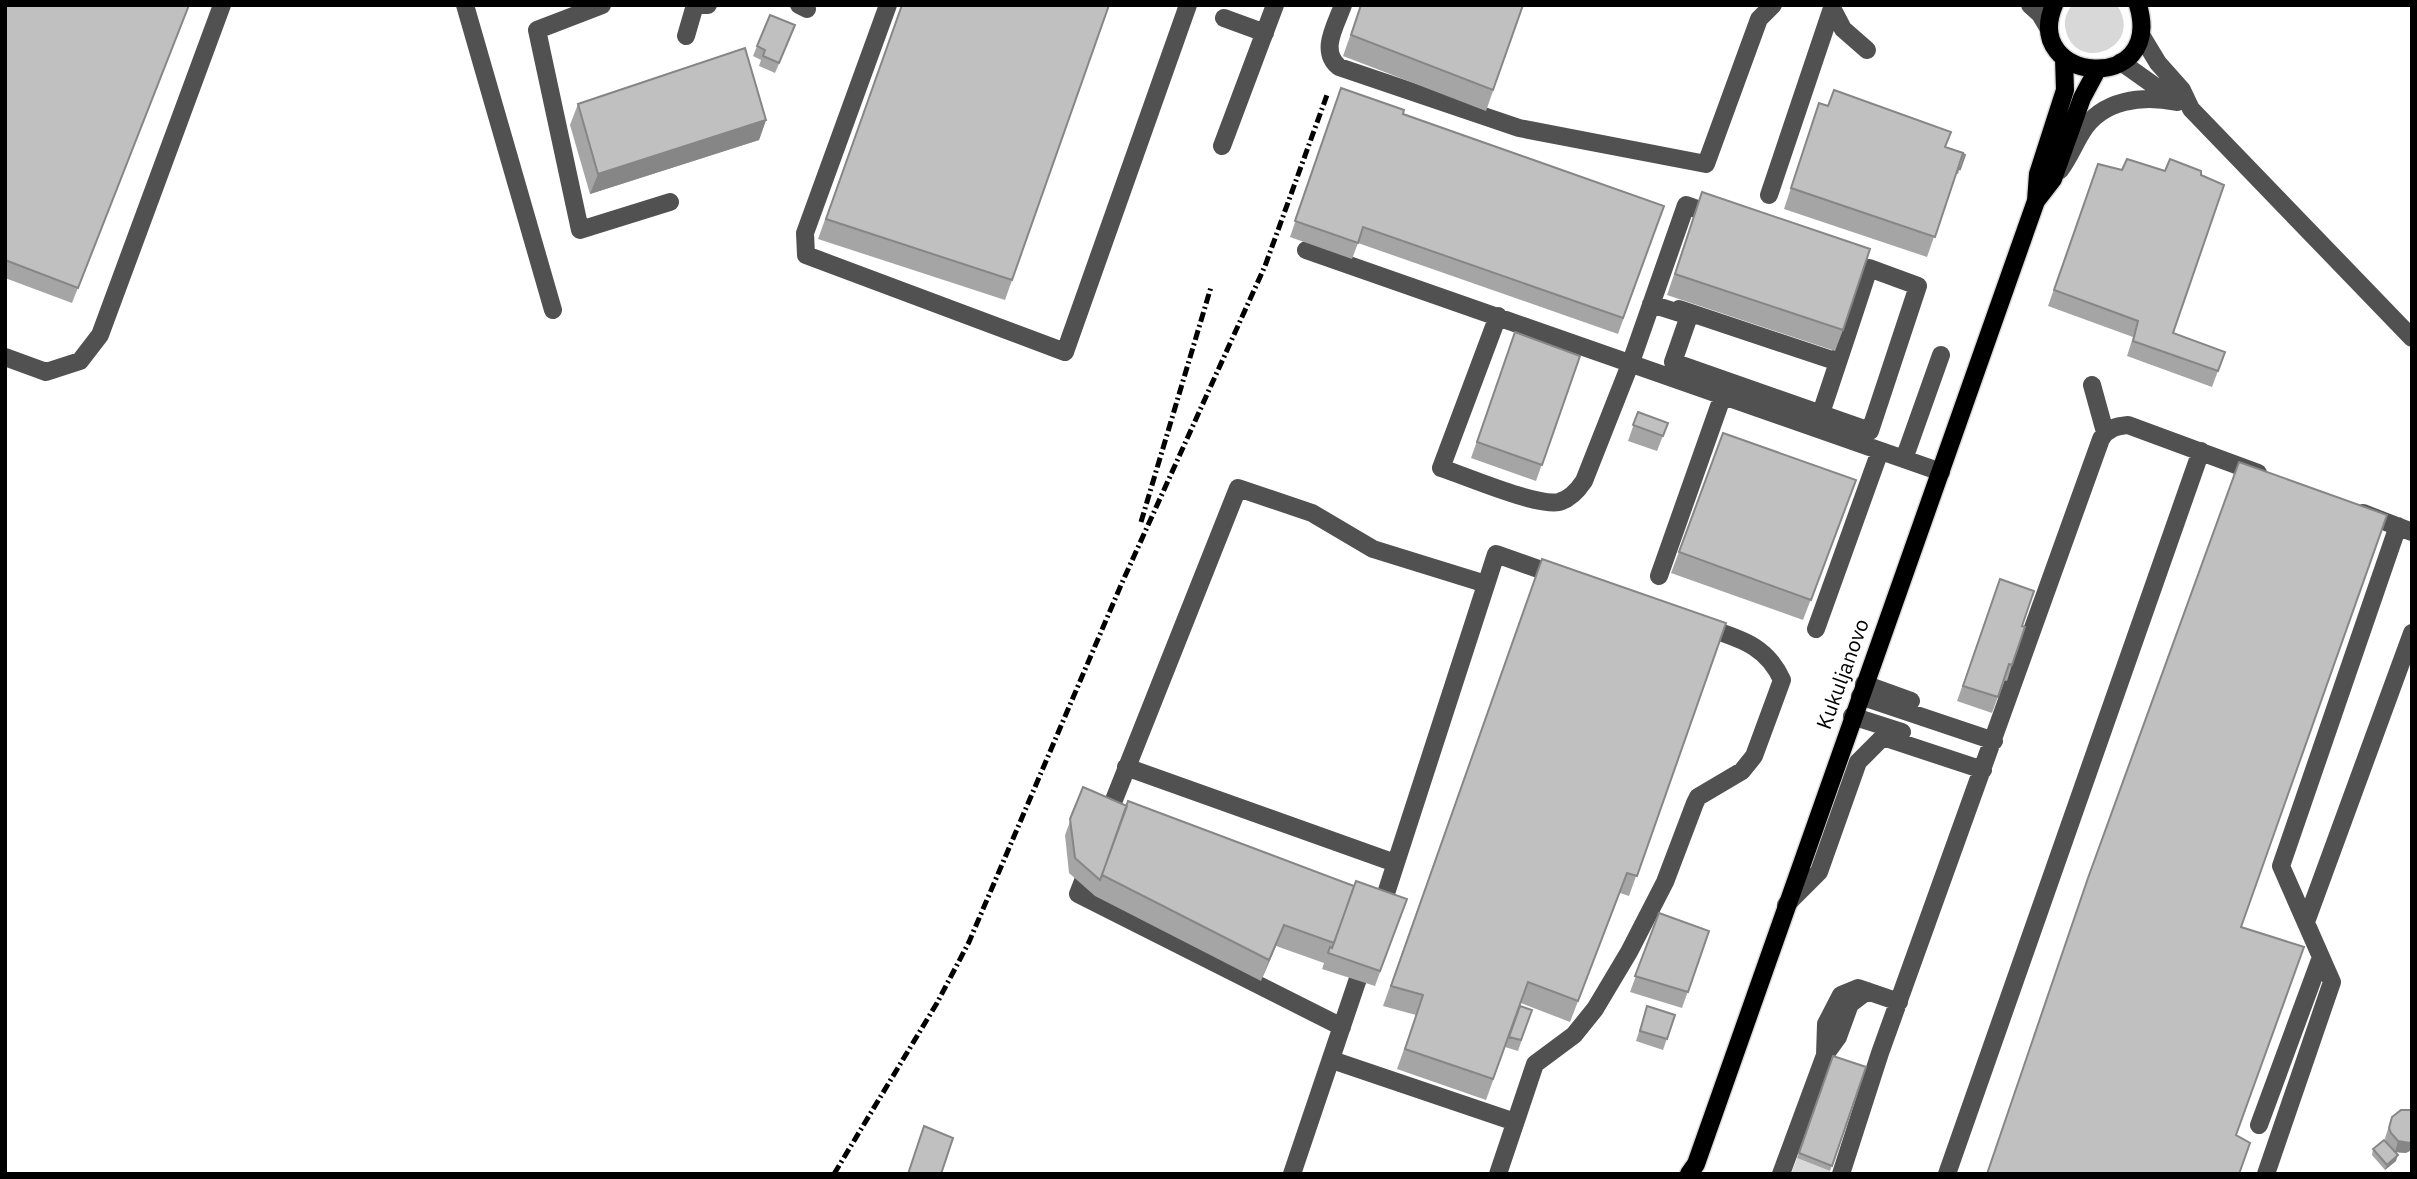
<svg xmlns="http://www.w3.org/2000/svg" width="2417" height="1179" font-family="'IBM Plex Sans',sans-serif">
<rect width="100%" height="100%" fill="#fff"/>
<!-- green -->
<path fill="#d8d8d8" d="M2072 5H2117C2145 48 2077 74 2066 31 2063 22 2066 13 2072 5Z
M1797 1158 1830 1171 1829 1174H1791Z"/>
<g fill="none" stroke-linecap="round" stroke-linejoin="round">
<!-- major casing -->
<g stroke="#dbdbdb" stroke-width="21">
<path id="major" d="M2054 5C2021 83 2165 96 2138 5
M2036 201 2053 179 2082 98 2097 70
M1689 1174 1696 1164 2036 201 2038 174 2065 90 2064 58"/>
</g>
<!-- minor -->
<path stroke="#515151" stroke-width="18" d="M465 5 553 310
M602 5 537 30 580 230 670 202
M799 5 807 9
M888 5 805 233 806 255 1065 352 1188 5
M1343 5C1336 25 1319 51 1339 67L1519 128 1706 164 1759 19 1773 5
M2030 5 2040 14 2049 29
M1832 8 1843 29 1867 50
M1224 18 1265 33
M2141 35 2158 63 2182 90 2191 109 2412 338
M686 36 695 5H708
M2121 62 2176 101
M1222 146 1275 5
M2060 170C2069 158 2074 145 2082 132 2102 99 2143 95 2177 102
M1769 195 1833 5
M1306 250 1941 472
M1651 304 1689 316 1673 362 1870 431 1918 286 1869 268C1852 321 1834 374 1816 428
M1679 309 1838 362
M1498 316 1441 468C1466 476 1537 507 1559 502 1570 499 1578 490 1584 481L1631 362 1686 205 1719 217
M5 357 46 372 80 361 100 335 222 5
M2092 385 2105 432
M1904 459 1941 355
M2363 513 2412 532
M1659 576 1723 395
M1816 629 1880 451
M1864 684 1911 701
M1860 696 1994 741
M1852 716 1902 732
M1126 767 1395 863
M1106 820 1238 488 1312 513 1373 549 1486 584
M1090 863 1078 894 1342 1027
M1786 905 1819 872 1858 762 1883 737 1983 770
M1379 915 1496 554 1561 577
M2306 922 2412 633
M1825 1055 1838 1037 1850 1004 1867 991
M1332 1060 1515 1122
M2259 1125 2321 957
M1292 1174 1365 958
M1498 1174 1535 1064 1574 1035 1595 1009 1629 952 1665 882 1695 803 1698 797 1742 771 1754 756 1782 680C1765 642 1735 638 1699 625
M1781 1174 1825 1055 1826 1024 1841 995 1858 988 1899 1002
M1841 1174 1880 1053 2101 439C2107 429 2116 426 2128 425L2258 473
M1947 1174 2201 451
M2266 1174 2332 982 2281 866 2398 526"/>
<!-- major -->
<use href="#major" stroke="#000" stroke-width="18"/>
<!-- rail -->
<path stroke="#000" stroke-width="5" stroke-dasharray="10 3.5 2 3.5" stroke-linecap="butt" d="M1141 522 1211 287
M834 1174 937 1003 969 942 1121 585 1265 266 1327 95"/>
</g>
<!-- wall -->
<path fill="#a5a5a5" d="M5 5H189L72 303 5 278Z
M902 5H1109L1005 300 818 239Z
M1361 5H1523L1486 111 1343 56Z
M791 36 775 73 759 66 761 60 753 56 757 46Z
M1341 88 1403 114 1664 206 1618 334 1358 243 1352 259 1290 237Z
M1819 103 1965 155 1958 174H1956L1927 257 1784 209Z
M578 104 766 120 759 140 590 194 570 125Z
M2098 164 2173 333 2225 352 2212 387 2127 356 2133 337 2048 306Z
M1702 192 1843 330 1835 351 1667 295Z
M1515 333 1580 356 1536 481 1471 458Z
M1638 412 1668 423 1657 451 1628 441Z
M1723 433 1856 480 1803 620 1671 573Z
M1542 559 1726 623 1629 896 1620 893 1570 1022 1521 1003 1486 1100 1397 1069 1416 1015 1383 1006Z
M2000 579 2022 626 2012 665 2007 681 2004 680 1992 713 1957 701Z
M1083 787 1127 806 1354 885 1407 899 1375 986 1322 969 1324 963 1276 946 1261 981 1095 896 1069 873 1065 835Z
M1659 913 1709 931 1682 1008 1630 992Z
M1520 1006 1532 1010 1518 1051 1505 1047Z
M1647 1006 1675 1015 1663 1050 1636 1041Z
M1833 1056 1866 1067 1830 1171 1797 1158Z
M2392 1117 2406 1153 2395 1152 2396 1161 2385 1170 2372 1155 2373 1149 2386 1142 2385 1138Z"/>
<!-- shaded-wall -->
<path fill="#868686" d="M766 120 759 140 590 194 598 174Z
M1284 925 1276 946 1261 981 1269 960Z
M2398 1141H2412V1150L2406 1153 2395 1152Z
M2398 1155 2396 1161 2385 1170 2387 1165Z"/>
<!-- building -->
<path fill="#c0c0c0" stroke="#868686" stroke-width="2" d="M5 5H189L78 288 5 260Z
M902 5H1109L1012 280 826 219Z
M1361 5H1523L1493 90 1351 35Z
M770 15 795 25 779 63 763 56 765 50 757 46Z
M745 48 766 120 598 174 578 104Z
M1341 88 1404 110 1403 114 1664 206 1623 318 1363 227 1358 243 1295 221Z
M1834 90 1951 132 1945 147 1963 153 1935 237 1791 188 1819 103 1828 106Z
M1963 154 1965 155 1960 169 1958 168Z
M2127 159 2165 171 2170 159 2201 171V175L2224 185 2173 333 2225 352 2218 371 2133 341 2138 321 2054 290 2098 164 2122 170Z
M1702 192 1870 249 1843 330 1675 274Z
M1515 332 1580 356 1542 465 1477 442Z
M1638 412 1668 423 1663 436 1633 425Z
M1723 433 1856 480 1811 600 1679 552Z
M2239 462 2387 515 2241 927 2304 947 2236 1135 2250 1143 2239 1174H1987L2088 878Z
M1542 559 1726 623 1637 876 1627 873 1578 1001 1528 982 1493 1079 1405 1049 1423 995 1391 986Z
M2000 579 2034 591 2022 626 2025 627 2012 665 2009 664 1998 697 1963 686Z
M1083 787 1127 806 1100 880 1075 858 1070 819Z
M1128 801 1354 886 1334 943 1284 925 1269 960 1102 875Z
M1356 881 1407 899 1380 971 1328 953 1330 947 1332 948Z
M1659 913 1709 931 1688 992 1635 976Z
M1520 1006 1532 1010 1521 1040 1509 1037Z
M1647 1006 1675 1015 1667 1039 1640 1031Z
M1833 1056 1866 1067 1832 1166 1799 1153Z
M2401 1110H2412V1141L2410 1143 2398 1141 2391 1133 2389 1128 2392 1117Z
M924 1126 953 1138 941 1174H908Z
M2384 1140 2398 1155 2387 1165 2373 1149Z"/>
<g text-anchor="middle" stroke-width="5" stroke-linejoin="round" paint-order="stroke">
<!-- street labels -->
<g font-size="21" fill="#000" stroke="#fff">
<text transform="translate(1843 674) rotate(-70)" y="7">Kukuljanovo</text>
</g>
</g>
<!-- border -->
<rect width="2417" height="1179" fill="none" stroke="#000000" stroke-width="14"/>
</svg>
